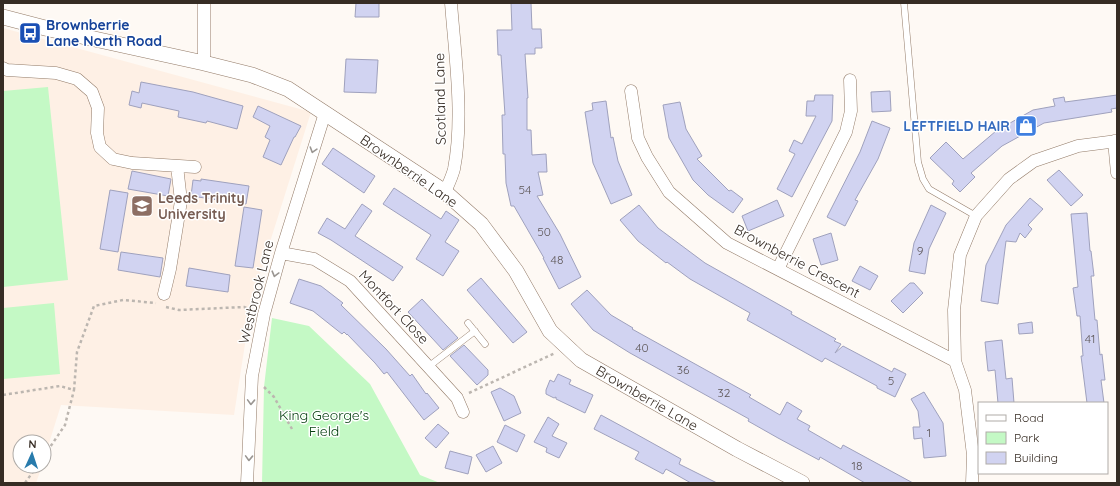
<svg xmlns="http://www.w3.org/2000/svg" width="1120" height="486" font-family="Quicksand,sans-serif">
<rect width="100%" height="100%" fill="#fef9f4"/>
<!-- built -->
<path fill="#fef0e5" d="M3 28 311 112 252 299 234 415 61 405 44 459V442H20V466H42L36 483H3Z"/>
<!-- green -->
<path fill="#c4f9c5" d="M48 87 68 280 3 287V91Z
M54 303 60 374 3 379V308Z
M272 318 309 326 370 384 420 475 440 483H262L264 387Z"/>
<!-- building -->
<path fill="#d1d3f1" stroke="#9fa1bd" d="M356 3H379V17H355Z
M511 3H531L532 29H541L542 48H535V54H525L528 98H527V130H531L532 155 546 154 547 172H538L543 195 537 196 560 234 581 277 559 289 543 258H544L514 206H511L506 183 505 154H503L502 115H505L501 55H498L497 30H512Z
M346 59 378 60 376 93 344 92Z
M141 82 193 92 243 106 237 129 207 121 206 123 178 117 179 111 142 103 141 108 129 105 132 91 139 93Z
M890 91 891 111 872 112 871 92Z
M815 95H833L832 121 792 197 777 189 795 154 789 151 794 140 802 144 816 116H806L807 101H814Z
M1117 95V108L1111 109 1112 112 1044 123 1002 146 971 173 975 177 960 192 952 184 954 181 930 158 946 142 963 159 996 131 1033 110 1055 106 1053 99 1064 97 1065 102Z
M606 101 611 138 613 137 618 161 632 195 611 204 593 163 585 112 593 110 592 103Z
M680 102 686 129 702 156 697 159 729 191 731 190 743 199 733 213 708 195 693 180 669 138 663 105Z
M258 106 301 126 295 137H294L281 165 263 157 270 140 265 137 270 126 253 117Z
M872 121 890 128 878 159 855 200 858 201 845 226 827 217 860 152Z
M333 148 375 176 364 193 322 164Z
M1059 170 1083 195 1071 206 1047 180Z
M132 171 171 179 168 196 128 189Z
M201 179 249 186 246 204 191 196 193 180 201 181Z
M394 188 441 219 446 211 459 220 445 242 459 251 443 276 416 259 431 235 383 204Z
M110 190 128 193 118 252 100 249Z
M1030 198 1043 209 1028 225 1032 229 1025 238 1020 233 1016 242 1006 241 998 304 981 301 986 265 1006 225Z
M777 200 784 216 748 231 742 216Z
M362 204 372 211 355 236 403 267 393 281 331 240 318 233 327 218 345 229Z
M639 205 658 228 705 263 792 312 791 314 836 339 834 341 841 344 835 353 843 346 892 372 894 368 906 374 895 397 877 388V386L825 358 822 362 747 320 750 313 690 279 667 262 666 263 638 241 620 220Z
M931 205 946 213 929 249 925 274 909 271 914 243Z
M244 207 262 210 253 268 235 266Z
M1087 213 1090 251H1091L1094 276H1091L1095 320H1097L1100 355 1102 354 1105 380H1101L1104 403H1087L1081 356H1083L1080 316H1077L1073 288 1078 287 1071 214Z
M831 233 838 260 821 265 813 239Z
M121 252 163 258 160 277 118 270Z
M860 266 878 276 870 290 852 281Z
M189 268 230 275 228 292 186 286Z
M481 278 527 332 513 343 467 290Z
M299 279 321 286 343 303 341 305 386 349 410 376 412 374 426 394 427 393 439 408 424 420 387 372 384 374 375 363 347 334V335L344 332 342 334 313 311 290 303Z
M910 283H914L923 293 903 313 891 301Z
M587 290 611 315 633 328 632 329 751 395 749 397 780 415 787 402 802 411 797 419 810 426 808 430 841 449 843 445 913 483H865L820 457 819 460 778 438 748 421 749 419 630 353 593 330 571 304Z
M422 299 458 338 443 350 408 312Z
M1032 322 1033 333 1019 334 1018 324Z
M1002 340 1006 379 1012 378 1014 403H998L995 370 988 371 985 342Z
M464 345 488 370V375L477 385 450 356Z
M558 374 571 380 569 384 593 395 585 413 556 399V397L554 398 546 394V390L550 380 554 382Z
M500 388 514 396 521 413 504 421 491 392Z
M924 392 943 423 946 456 924 458 922 438 914 439 913 427H920L918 411 911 399Z
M601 415 636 434 681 459 679 464 717 483H691L666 469 663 474 635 459 639 452 594 429Z
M548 417 559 424 552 436 567 443 559 458 546 452 547 448 534 442Z
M438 424 449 433 436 448 425 438Z
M505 425 525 435 517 452 497 442Z
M493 446 502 463 486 472 476 455Z
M450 451 472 457 468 474 445 468Z"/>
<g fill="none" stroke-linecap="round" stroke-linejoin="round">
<!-- service casing -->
<g stroke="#937b68" stroke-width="7">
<path id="service" d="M904 3 918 162 923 179 929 189 976 216
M468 323 485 344
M428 367 475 331"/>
</g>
<!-- minor casing -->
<g stroke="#937b68" stroke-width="13">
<path id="minor" d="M204 63V3
M3 68 7 70 56 73 77 79 92 92 98 108 97 133 100 147 113 159 132 163 195 167
M631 91 638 138 647 157 669 192 727 243 955 361
M1114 141 1117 173
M445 192C448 185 452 177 454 169 464 117 455 56 451 3
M281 253 314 259 350 281 457 398 463 412
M778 269 846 132 851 111 850 80
M164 294 170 269 181 201 177 166
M247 483 252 376 264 314 281 253 325 113
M972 483 973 455 965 390 955 361 954 310 960 255 976 216 1009 179 1034 161 1078 146 1117 141"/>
</g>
<!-- tertiary casing -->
<g stroke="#937b68" stroke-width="16">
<path id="tertiary" d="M3 17 49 29 204 63 252 75 288 89 445 192 481 224 516 271 550 331 581 360 737 449 802 483"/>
</g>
<!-- path -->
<path stroke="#bcb6b0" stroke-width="2.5" stroke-dasharray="3 3" stroke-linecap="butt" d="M166 307 179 310 244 307 252 310
M264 387 274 397 292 429
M469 393 555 353
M3 395 60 386 74 390 77 352 94 306 123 300 156 303
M44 456 65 425 74 390
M25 483 37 466"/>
<!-- service -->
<use href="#service" stroke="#fff" stroke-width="6"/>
<!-- minor -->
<use href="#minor" stroke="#fff" stroke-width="12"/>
<!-- tertiary -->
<use href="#tertiary" stroke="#fff" stroke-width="15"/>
</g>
<!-- one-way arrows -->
<defs><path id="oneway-chevron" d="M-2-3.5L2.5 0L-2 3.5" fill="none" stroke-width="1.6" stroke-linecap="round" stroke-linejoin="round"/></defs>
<g stroke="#9a9692">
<use href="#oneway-chevron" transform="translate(313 150) rotate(107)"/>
<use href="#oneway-chevron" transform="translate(275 274) rotate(105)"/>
<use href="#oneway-chevron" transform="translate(251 402) rotate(92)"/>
<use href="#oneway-chevron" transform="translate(249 458) rotate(92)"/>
</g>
<!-- icons -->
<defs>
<g id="bus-square" transform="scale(1.15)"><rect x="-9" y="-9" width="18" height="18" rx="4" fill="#1a4fb4" stroke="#fff"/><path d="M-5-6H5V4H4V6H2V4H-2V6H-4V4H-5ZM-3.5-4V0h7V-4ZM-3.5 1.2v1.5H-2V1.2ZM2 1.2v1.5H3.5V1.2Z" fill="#fff"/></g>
<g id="shop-square" transform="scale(1.15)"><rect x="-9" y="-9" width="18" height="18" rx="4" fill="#3f7fe0" stroke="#fff"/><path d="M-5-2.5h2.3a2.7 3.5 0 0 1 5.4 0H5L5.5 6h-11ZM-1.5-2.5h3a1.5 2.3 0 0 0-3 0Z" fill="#fff"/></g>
<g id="university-square" transform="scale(1.15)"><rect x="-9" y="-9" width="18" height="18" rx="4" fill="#8d6e63" stroke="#fff"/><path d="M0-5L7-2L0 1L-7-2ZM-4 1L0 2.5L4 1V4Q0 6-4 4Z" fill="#fff"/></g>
</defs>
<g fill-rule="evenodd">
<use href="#bus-square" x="30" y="33"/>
<use href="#shop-square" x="1026" y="126"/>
<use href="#university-square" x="142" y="206"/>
</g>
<g text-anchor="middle" stroke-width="3" stroke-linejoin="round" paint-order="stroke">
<!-- number labels -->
<g font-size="12" fill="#5d5657">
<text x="525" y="194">54</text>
<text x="544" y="236">50</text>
<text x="920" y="255">9</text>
<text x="557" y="264">48</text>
<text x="1090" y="343">41</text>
<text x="642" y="352">40</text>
<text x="683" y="374">36</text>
<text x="891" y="385">5</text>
<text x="724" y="397">32</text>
<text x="929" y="437">1</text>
<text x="857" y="470">18</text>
</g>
<!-- transit labels -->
<g font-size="14" font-weight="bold" fill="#164399" stroke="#fff" text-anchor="start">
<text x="46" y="30">Brownberrie<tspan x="46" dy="16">Lane North Road</tspan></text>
</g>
<!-- street labels -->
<g font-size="14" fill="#362c24" stroke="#fff">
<text transform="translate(440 99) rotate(-91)" y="5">Scotland Lane</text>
<text transform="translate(409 171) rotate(35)" y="5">Brownberrie Lane</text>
<text transform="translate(797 261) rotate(28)" y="5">Brownberrie Crescent</text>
<text transform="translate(256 292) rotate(-76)" y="5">Westbrook Lane</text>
<text transform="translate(394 307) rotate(47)" y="5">Montfort Close</text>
<text transform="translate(647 398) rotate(30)" y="5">Brownberrie Lane</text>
</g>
<!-- shop labels -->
<g font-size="14" font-weight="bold" fill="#366cbe" stroke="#fff" text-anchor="end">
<text x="1010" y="131">LEFTFIELD HAIR</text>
</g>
<!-- education labels -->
<g font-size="14" font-weight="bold" fill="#785e54" stroke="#fff" text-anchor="start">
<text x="158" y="203">Leeds Trinity<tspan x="158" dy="16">University</tspan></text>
</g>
<!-- park labels -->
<g font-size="14" fill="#064010" stroke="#fff">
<text x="324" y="420">King George's<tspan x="324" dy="16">Field</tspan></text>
</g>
</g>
<!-- border -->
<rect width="1120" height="486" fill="none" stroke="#362c24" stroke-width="8"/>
<!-- legend -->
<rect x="978" y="402" width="130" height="72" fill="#ffffff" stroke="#afaba7"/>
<rect x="986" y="415" width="20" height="6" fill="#ffffff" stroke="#afaba7"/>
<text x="1014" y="422" font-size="12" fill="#362c24">Road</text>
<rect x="986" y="432" width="20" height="12" fill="#c4f9c5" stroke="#afaba7"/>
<text x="1014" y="442" font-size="12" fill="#362c24">Park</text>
<rect x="986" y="452" width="20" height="12" fill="#d1d3f1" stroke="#afaba7"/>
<text x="1014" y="462" font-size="12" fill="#362c24">Building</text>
<!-- north arrow -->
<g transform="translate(32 454) rotate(3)"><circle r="19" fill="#ffffff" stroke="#afaba7"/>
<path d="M0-3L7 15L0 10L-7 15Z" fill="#287bac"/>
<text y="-6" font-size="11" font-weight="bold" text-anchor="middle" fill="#362c24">N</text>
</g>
</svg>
